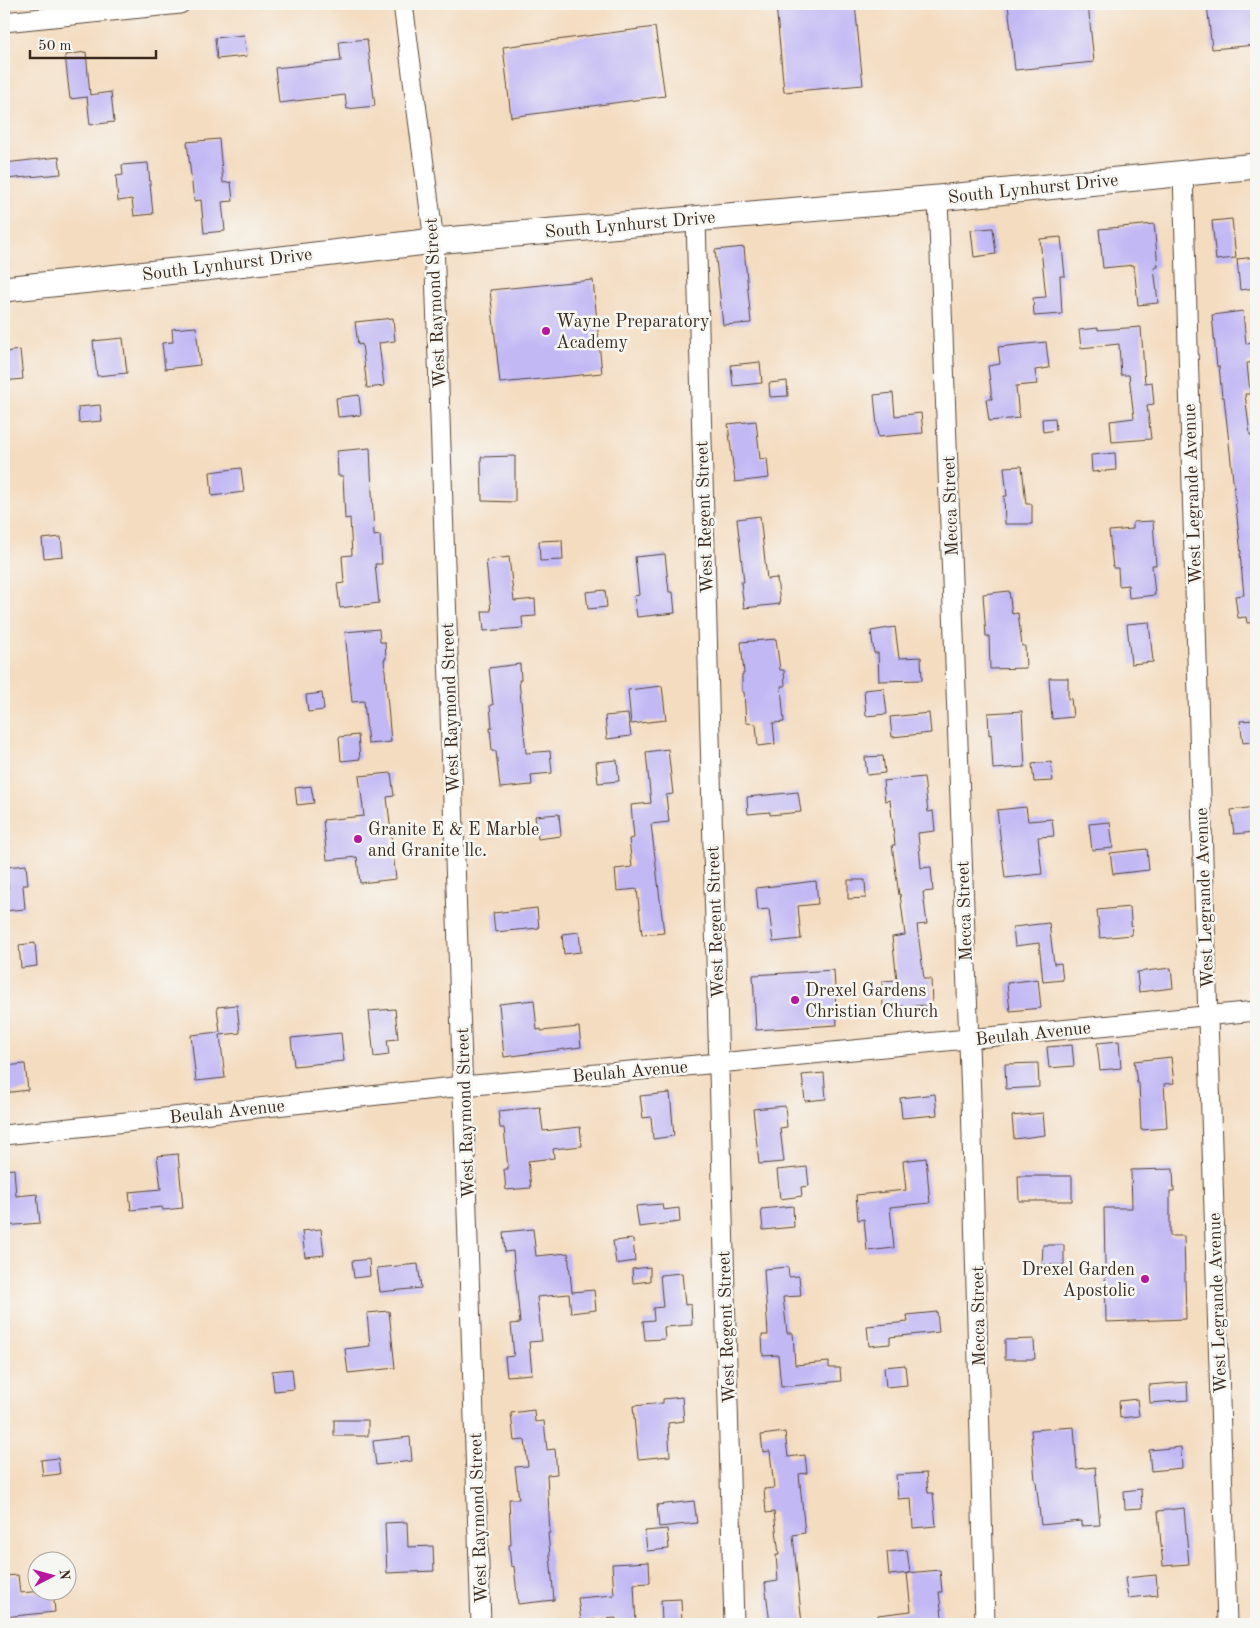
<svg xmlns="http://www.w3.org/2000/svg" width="1260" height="1628" font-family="'Old Standard TT',serif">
<rect width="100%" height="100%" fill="#f6f6f2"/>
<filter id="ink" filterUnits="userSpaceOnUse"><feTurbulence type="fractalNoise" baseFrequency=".02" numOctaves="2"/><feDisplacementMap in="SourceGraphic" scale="10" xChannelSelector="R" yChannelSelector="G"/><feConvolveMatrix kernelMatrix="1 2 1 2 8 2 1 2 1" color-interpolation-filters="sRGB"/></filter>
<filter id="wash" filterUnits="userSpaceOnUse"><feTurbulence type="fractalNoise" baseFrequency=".0096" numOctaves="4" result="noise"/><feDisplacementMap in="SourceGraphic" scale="20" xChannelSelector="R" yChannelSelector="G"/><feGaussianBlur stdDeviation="1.12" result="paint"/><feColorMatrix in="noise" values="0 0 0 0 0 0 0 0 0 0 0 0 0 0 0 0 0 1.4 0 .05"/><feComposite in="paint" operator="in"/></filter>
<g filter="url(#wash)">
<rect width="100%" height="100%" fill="#f4dcc0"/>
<g id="blocks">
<!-- building -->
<path fill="#c1b8f4" d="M776 4H855L863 85 784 92Z
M1008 4H1088L1094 62 1015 70Z
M1207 4H1256V45L1212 49Z
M655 27 665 96 511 117 503 47Z
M244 35 247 56 217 59 215 38Z
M367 39 375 106 347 109 345 95 279 103 275 68 341 61 339 42Z
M86 52 90 95 111 92 114 122 90 125 87 97 70 99 65 55Z
M219 139 223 183 231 182 233 201 222 202 225 231 204 233 201 200 194 201 187 142Z
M59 157 61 174 6 179 4 163Z
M148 163 153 214 134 216 132 199 118 201 116 176 123 175 122 165Z
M1232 219 1236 258 1216 260 1212 221Z
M1154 224 1158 267H1154L1158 303 1138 305 1134 265 1103 268 1099 229Z
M993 228 996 254 974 257 971 230Z
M1061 237 1065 276H1060L1062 314 1034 316 1033 298 1046 297 1040 239Z
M744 247 751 323 723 325 715 250Z
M1256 257V288L1240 290 1237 259Z
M593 280 602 373 500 383 490 290Z
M1243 311 1246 344 1255 343 1256 353V362L1247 363 1250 394H1245L1250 435H1255L1256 447V622L1247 623 1246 617 1238 618 1235 596 1244 595 1240 554H1241L1224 397H1222L1219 366 1217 367 1212 315Z
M393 318 395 341 379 343 384 386 367 388 362 344 358 345 355 322Z
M196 327 200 365 165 369 162 343 173 342 172 329Z
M1141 327 1145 383 1152 382 1154 404 1147 405 1151 439 1112 442 1110 421 1134 418 1129 375H1121L1119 344 1081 348 1079 330 1098 328V330Z
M123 338 127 373 97 376 93 341Z
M1046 342 1049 368 1035 370 1037 384 1016 386 1019 418 989 421 986 399H992L988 366 1000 364 998 347Z
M20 350 23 379 4 381V352Z
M760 362 762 383 733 386 731 365Z
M787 381 788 396 770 397 769 383Z
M893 393 895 416 921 413 923 433 878 437 874 395Z
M359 395 361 415 338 417 336 398Z
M100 405 102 421 79 423 78 407Z
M1055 418 1056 430 1043 432 1042 419Z
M756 421 760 459 767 458 769 478 735 482 728 424Z
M370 448 374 536 380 535 382 564H375L379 603 340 608 337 584 344 583 342 556 352 555 350 518 345 519 343 476H338L337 451Z
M1115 453 1116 470 1092 472 1091 455Z
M515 456V502L482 501 481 457Z
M1022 466 1026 504H1032V524H1005L1004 496H1007L1004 467Z
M241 468 244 492 212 496 210 472Z
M760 516 767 579 777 578 780 604 744 608 741 582H744L737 519Z
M1153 521 1156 565H1152L1155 595 1129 598 1128 585 1119 586 1118 568H1113L1109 531 1133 529V522Z
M61 537 63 556 44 558 42 539Z
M562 540 563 560 540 561 539 541Z
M665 554 669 592H673L675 613 637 617 634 596 639 595 635 557Z
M509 557 514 601 535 599 536 616 522 617 523 628 484 631 482 611H491L486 560Z
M605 590 607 607 588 609 586 592Z
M1009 591 1012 614 1018 613 1022 646H1025L1026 668 990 669 989 636H986L983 594Z
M1149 622 1153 662 1131 664 1127 624Z
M895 627 899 658 921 657 922 680 879 681 878 653H874L871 631Z
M379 629 380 642H385L386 659H384L391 742 368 744 364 701 352 702 345 632Z
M776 639 780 670H784L785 686H781L784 722 773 723 775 744 758 746 756 724 746 723 744 692H742V674H744L741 642Z
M520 664 521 680H519L526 753 550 751 552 773 531 775 532 785 500 788 496 751H492L490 728H492L490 705H493L489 668Z
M1049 678H1068V699L1071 698 1073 717 1052 719Z
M662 686 666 720 631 724 628 690Z
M884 688 887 714 866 716 864 690Z
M322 693 324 710 308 712 306 695Z
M1022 711 1025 767 993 769 991 734 989 735 988 713Z
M929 713 931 733 892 737 890 717Z
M628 714 631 736 607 739 605 716Z
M1256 720V741L1243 743 1240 721Z
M358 735 360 759 341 761 339 737Z
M668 749 673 794 666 795 669 822 651 824 664 933 642 935 637 889 617 891 615 869 632 867 629 839 634 838 631 805 651 803 646 752Z
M883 756 885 773 867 775 865 757Z
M617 760 619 781 598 783 596 762Z
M1051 762 1053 781 1034 782 1032 764Z
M391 773 394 796 387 797 396 879 360 883 357 857 327 860 323 820 364 816 359 776Z
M924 777 928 812 933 811 935 831 918 833 921 868 931 867 933 891 923 892 927 924 917 925 924 979H931L932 1005 883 1007 882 981 897 980 892 937 905 935 900 894 899 895 892 845H895L890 800 885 801 883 781Z
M311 786 314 803 297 805 295 788Z
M798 792 801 812 770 815V812L748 814 747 797Z
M1026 807 1028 821 1052 819 1054 836 1038 837 1042 874 1005 878 997 810Z
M1256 807V832L1234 834 1231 810Z
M559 814 561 836 538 839 535 816Z
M1110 822 1113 848 1092 850 1089 824Z
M1147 849 1149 870 1113 874 1110 853Z
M26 865 28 885H23L25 909 4 911V895H9L6 867Z
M848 880H865L866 898 848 899Z
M816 881 818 904 798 906 801 939 773 942 769 909 758 910 756 888Z
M1130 907 1132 935 1100 938 1097 910Z
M537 908 539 928 495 932 493 913Z
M1049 923 1054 964 1061 963 1063 980 1043 982 1039 943 1015 946 1013 927Z
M579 932 581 952 564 954 562 934Z
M35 943 37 966 21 968 19 945Z
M1171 968 1173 988 1139 992 1137 972Z
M834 970 837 1025 756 1030 753 975Z
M1038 979 1041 1008 1010 1011 1007 983Z
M534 1000 537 1030 541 1029V1031L579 1027 581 1047 504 1057 499 1004Z
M237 1005 240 1033 220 1035 225 1078 196 1081 191 1035 220 1032 217 1007Z
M395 1009 398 1039 387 1040 389 1055 374 1057 369 1011Z
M341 1033 344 1061 294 1066 291 1038Z
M1119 1041 1121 1068 1100 1070 1097 1043Z
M1072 1045 1074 1066 1049 1068 1047 1047Z
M1171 1057 1174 1083 1164 1084 1167 1128 1141 1130 1139 1083H1137L1134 1061Z
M1038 1063 1039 1087 1006 1089 1005 1064Z
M25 1064 28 1090 4 1093V1066Z
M824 1073 826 1099 805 1101 802 1075Z
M670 1093 674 1136 653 1139 651 1117 643 1118 640 1096Z
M935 1094 937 1115 902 1118 900 1098Z
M785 1106 787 1127 780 1128 784 1162 759 1164 753 1109Z
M540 1107 543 1131 580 1127 582 1146 553 1149 554 1158 528 1161 531 1188 506 1190 504 1169H508L504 1128H500L498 1111Z
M1043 1113 1045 1135 1014 1139 1012 1116Z
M178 1154 183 1208 163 1210 162 1207 131 1210 129 1192 161 1189 157 1156Z
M926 1158 930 1203 890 1207 894 1248 867 1251 864 1219 858 1220 856 1195 906 1190 903 1161Z
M807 1167 809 1186 801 1187 802 1196 780 1199 777 1170Z
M14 1169 16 1196 37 1194 40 1223 4 1226V1170Z
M1173 1169 1174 1191H1170V1236H1184L1186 1319 1106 1322 1104 1208H1132L1131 1170Z
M1018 1176H1072V1201H1019Z
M662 1204 663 1210 679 1208 680 1222 639 1227 636 1206Z
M793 1206 794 1227 763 1230 761 1209Z
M321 1229 324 1255 305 1257 302 1231Z
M533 1229 536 1256 568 1253 572 1292 594 1290 596 1310 571 1313 569 1294 537 1297 542 1341 529 1342 532 1374 507 1376 505 1357 514 1356 511 1324 520 1323 513 1251 505 1252 503 1232Z
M633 1239 635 1261 616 1264 613 1241Z
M1043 1245H1064V1265H1042Z
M369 1259 370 1276 354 1278 352 1261Z
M418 1264 421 1288 380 1292 377 1268Z
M650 1267V1281L633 1283 632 1269Z
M788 1267 789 1277 799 1276 801 1296 783 1297 787 1333H793L795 1365 829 1362V1368H840L841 1381 781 1387 778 1355 763 1356 762 1335H768L764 1269Z
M682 1273 685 1305 691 1304 692 1325 664 1327 665 1339 645 1340 643 1321 654 1320 653 1308 663 1307 660 1275Z
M389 1311 395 1368 348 1373 345 1349 370 1346 367 1313Z
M937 1312 939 1332 890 1337V1344L869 1346 867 1326 908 1322 907 1315Z
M1034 1339 1035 1359H1005V1340Z
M905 1365 907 1385 886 1387 884 1367Z
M292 1369 294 1389 274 1391 272 1371Z
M1187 1382 1188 1400 1150 1403 1149 1385Z
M682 1397 684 1421 668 1423 670 1456 638 1459 633 1406 663 1403V1399Z
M1137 1399 1139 1416 1120 1418 1119 1401Z
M534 1410 535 1422 544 1421 547 1450 555 1449 557 1474 547 1475 550 1533H548L554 1600 518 1604 514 1566 511 1567 509 1545H511L509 1499H519L515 1467 528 1466 525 1440 514 1441 511 1413Z
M334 1420H368V1436H334Z
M1074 1427 1077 1469 1095 1467 1100 1525 1081 1526V1521L1041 1525 1036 1481H1035L1031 1430Z
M785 1432 788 1457 805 1455 807 1473 799 1474 805 1533 793 1535 802 1624H770L765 1583 778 1581 776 1555H779L774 1512 766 1513 764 1489 774 1488 770 1451 763 1452 761 1435Z
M410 1437 412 1461 376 1465 373 1441Z
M1181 1447 1182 1468 1151 1471 1149 1450Z
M58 1458 60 1474 43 1476 41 1460Z
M926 1473 928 1493H933L936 1526 913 1528 911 1498 898 1499 896 1475Z
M1141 1489 1142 1508 1125 1509 1124 1491Z
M694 1501 697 1523 659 1527 657 1505Z
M1184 1508 1189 1564 1163 1566 1158 1511Z
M407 1522 408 1547 433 1546 434 1571 387 1573 385 1523Z
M667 1529 669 1549 647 1551 645 1531Z
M907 1550 910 1573 889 1575 887 1552Z
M649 1562 650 1583 634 1584 636 1624H616V1618L581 1621 578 1598 614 1595 612 1564Z
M940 1570 942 1592H939L943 1624H878V1615L911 1611 907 1573Z
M18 1575 20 1593 53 1590 55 1612 4 1617V1576Z
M1156 1575 1158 1595 1128 1598 1125 1578Z
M681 1599 682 1624H666V1622H662L661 1600Z"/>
</g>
</g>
<g filter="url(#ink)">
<use href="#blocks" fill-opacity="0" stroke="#574536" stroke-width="1"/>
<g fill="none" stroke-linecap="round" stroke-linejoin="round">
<!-- minor casing -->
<g stroke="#574536" stroke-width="21">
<path id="minor" d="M403 4 434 241 481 1624
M4 22 180 4
M1183 172 1200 763 1227 1624
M938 198 971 1099 985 1624
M696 219 734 1624
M4 1135 463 1086 719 1063 1256 1011"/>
</g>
<!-- major casing -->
<g stroke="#574536" stroke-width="27">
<path id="major" d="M4 289 204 268 434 241 938 198 1256 166"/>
</g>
<!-- minor -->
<use href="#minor" stroke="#fff" stroke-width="19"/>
<!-- major -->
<use href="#major" stroke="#fff" stroke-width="25"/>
</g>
</g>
<!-- markers -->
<g fill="#b5179e" stroke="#f6f6f2" stroke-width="2">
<circle cx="546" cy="331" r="5"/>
<circle cx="358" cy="839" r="5"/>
<circle cx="795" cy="1000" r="5"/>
<circle cx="1145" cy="1279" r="5"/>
</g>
<g text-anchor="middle" stroke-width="5" stroke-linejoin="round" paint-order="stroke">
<!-- street labels -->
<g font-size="18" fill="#3b2a1e" stroke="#f6f6f2">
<text transform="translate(1033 188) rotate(-6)" y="6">South Lynhurst Drive</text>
<text transform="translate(630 224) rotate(-5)" y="6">South Lynhurst Drive</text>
<text transform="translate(227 264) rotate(-7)" y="6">South Lynhurst Drive</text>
<text transform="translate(435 303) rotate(-93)" y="6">West Raymond Street</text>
<text transform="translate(1192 494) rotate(-92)" y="6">West Legrande Avenue</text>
<text transform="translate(950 506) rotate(-92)" y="6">Mecca Street</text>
<text transform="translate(704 517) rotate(-92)" y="6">West Regent Street</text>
<text transform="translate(450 708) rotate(-92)" y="6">West Raymond Street</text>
<text transform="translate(1204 898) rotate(-92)" y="6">West Legrande Avenue</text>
<text transform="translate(964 911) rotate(-92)" y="6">Mecca Street</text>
<text transform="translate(715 922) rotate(-92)" y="6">West Regent Street</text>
<text transform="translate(1033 1033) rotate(-6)" y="6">Beulah Avenue</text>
<text transform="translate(630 1071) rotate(-5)" y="6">Beulah Avenue</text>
<text transform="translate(227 1111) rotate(-6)" y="6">Beulah Avenue</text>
<text transform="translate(465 1113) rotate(-92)" y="6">West Raymond Street</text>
<text transform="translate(1217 1303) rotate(-92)" y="6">West Legrande Avenue</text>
<text transform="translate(978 1316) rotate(-91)" y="6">Mecca Street</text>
<text transform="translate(726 1327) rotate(-92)" y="6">West Regent Street</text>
<text transform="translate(478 1518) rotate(-92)" y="6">West Raymond Street</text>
</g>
<!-- poi labels -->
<g font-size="18" fill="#3b2a1e" stroke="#f6f6f2" text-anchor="start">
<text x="556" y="327">Wayne Preparatory<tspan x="556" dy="21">Academy</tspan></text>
<text x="368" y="835">Granite E &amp; E Marble<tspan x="368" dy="21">and Granite llc.</tspan></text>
<text x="805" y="996">Drexel Gardens<tspan x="805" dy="21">Christian Church</tspan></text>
<text x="1135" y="1275" text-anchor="end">Drexel Garden<tspan x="1135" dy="21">Apostolic</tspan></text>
</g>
</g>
<!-- margin -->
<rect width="1260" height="1628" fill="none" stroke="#f6f6f2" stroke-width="20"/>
<!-- north arrow -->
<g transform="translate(52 1576) rotate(84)"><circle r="24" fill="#f6f6f2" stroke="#aba49d"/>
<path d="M0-4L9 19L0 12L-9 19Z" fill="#b5179e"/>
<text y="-8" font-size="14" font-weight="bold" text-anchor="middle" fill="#3b2a1e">N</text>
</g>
<!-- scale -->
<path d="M30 50v8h126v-8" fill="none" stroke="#3b2a1e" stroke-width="2.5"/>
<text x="38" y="50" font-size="15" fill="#3b2a1e" stroke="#f6f6f2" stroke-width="4" paint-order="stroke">50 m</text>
</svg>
